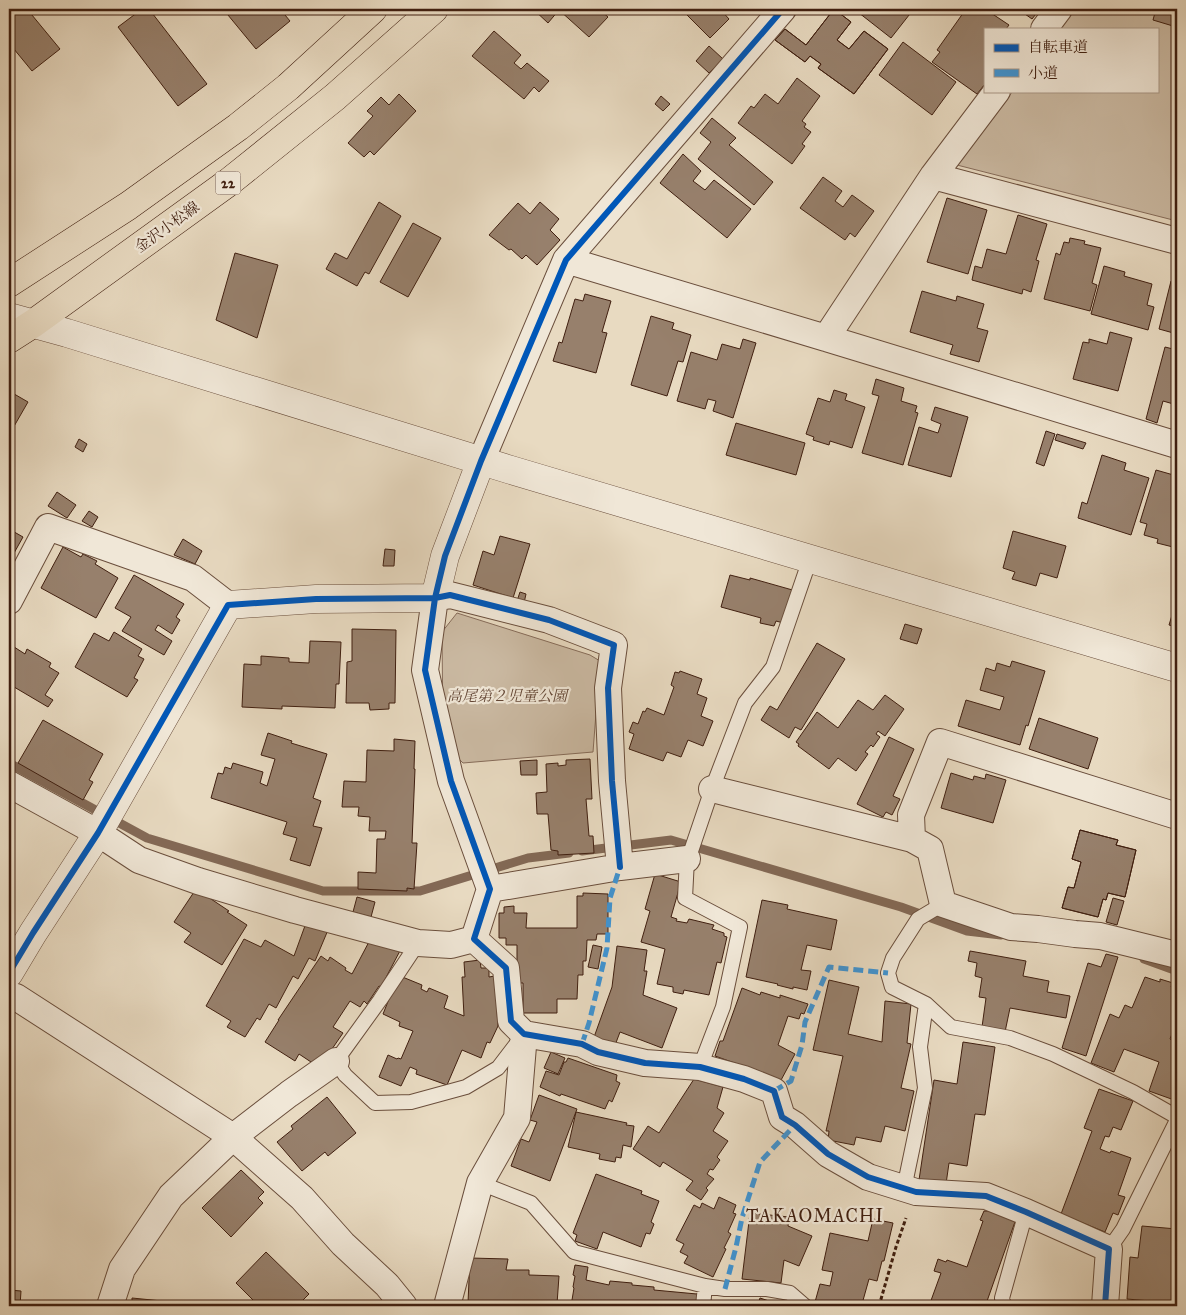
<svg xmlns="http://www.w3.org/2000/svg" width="1186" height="1315" font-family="'IM FELL Great Primer','Noto Serif JP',serif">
<rect width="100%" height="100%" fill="#e8dac1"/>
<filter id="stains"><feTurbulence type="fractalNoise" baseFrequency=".004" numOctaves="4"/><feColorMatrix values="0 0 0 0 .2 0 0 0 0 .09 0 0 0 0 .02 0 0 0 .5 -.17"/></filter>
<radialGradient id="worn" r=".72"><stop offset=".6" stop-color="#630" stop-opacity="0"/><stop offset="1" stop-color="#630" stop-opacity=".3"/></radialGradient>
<!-- green -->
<path fill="#cbbaa3" stroke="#866c5a" d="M1075 9H1177V221L957 165 1013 91H1157V29H1060Z
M457 613 590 655 600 661 593 752 463 763 443 743 442 632Z"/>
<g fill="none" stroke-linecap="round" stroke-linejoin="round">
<!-- stream -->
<path stroke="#836956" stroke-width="9" d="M9 763 147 838 323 891H420L528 858 569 853
M582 851 671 840 901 907 967 931 1001 935
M1144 959 1177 971"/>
</g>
<!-- building -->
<path fill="#97806c" stroke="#401f10" d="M9 9H27L60 49 32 71 9 43Z
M142 9H149L207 84 178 106 118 27Z
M223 9H280L290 21 256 49Z
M533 9H599L608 17 589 37 559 10 548 23Z
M681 9H720L729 19 710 38Z
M834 9 851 22 837 40 849 49 864 31 888 49 854 94 818 68 821 64 810 56 805 62 775 40 785 29 806 45Z
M834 9 851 22 837 40 849 49 864 31 888 49 854 94 818 68 821 64 810 56 805 62 775 40 785 29 806 45Z
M854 9H912L913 10 891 38Z
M966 9H985L1009 25 1006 29H985V84L977 94 932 62 940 52 937 50Z
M1018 9H1040L1032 19Z
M1156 9H1162L1176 13 1173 26 1153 20Z
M494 31 521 55 514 63 521 69 527 63 549 81 539 92 534 87 524 99 472 56Z
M903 42 956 82 932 115 879 75Z
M709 46 723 59 709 73 696 61Z
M797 78 820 96 802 121 806 124 804 127 811 132 802 144 805 146 792 164 738 123 751 106 754 108 765 94 778 104Z
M399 94 416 111 374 155 370 151 364 157 348 143 373 116 367 111 381 97 389 105Z
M661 96 670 104 663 111 655 104Z
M712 118 736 138 729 145 773 182 754 205 698 159 711 142 700 133Z
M683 154 701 171 693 181 705 190 714 180 751 209 727 238 660 183Z
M823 177 842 191 835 201 843 207 852 195 874 211 855 237 850 233 845 240 800 208Z
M947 198 987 210 968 274 927 262Z
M379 202 401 216 369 274 365 272 357 286 326 269 335 253 347 259Z
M540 202 559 219 550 230 560 240 537 265 526 255 522 259 511 249 509 250 489 235 518 203 530 214Z
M1018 215 1047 224 1036 260 1039 261 1031 292 1023 289 1022 294 972 280 975 266 982 268 987 249 1006 254Z
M413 223 441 238 408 297 380 282Z
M1070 238 1085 241 1084 244 1101 248 1092 283 1097 285 1090 311 1044 299 1056 253 1060 255 1064 242 1069 243Z
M235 253 278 265 257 338 216 320Z
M1104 266 1125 272 1124 276 1152 284 1147 305 1154 307 1148 330 1091 314Z
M1171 281 1177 283V334L1159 329Z
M922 291 956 301 957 296 984 304 977 328 988 331 979 362 950 354 953 345 910 332Z
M585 294 611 301 602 332 607 333 596 373 553 361 559 342 562 343 575 299 583 301Z
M651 316 674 323 672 329 691 335 683 362 678 361 667 396 631 385Z
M1110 332 1132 338 1118 391 1073 379 1083 342 1089 343V339L1107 344Z
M743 339 756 343 733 418 713 411 716 401 708 399 705 409 677 401 691 352 717 360 722 344 740 349Z
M1165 347 1177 350V405L1163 401 1157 423 1146 419Z
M876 379 904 388 901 401 917 406 915 412 918 413 903 465 862 453 879 396 872 394Z
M834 390 847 394 845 400 865 407 852 448 830 441 829 445 813 440 814 437 806 434 818 398 830 402Z
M9 391 28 402 9 435Z
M935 407 968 417 951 477 908 465 919 427 938 433 941 424 931 420Z
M736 423 805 443 796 475 726 455Z
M1046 431 1055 434 1044 466 1036 463Z
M1057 434 1086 443 1083 449 1055 440Z
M79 439 87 444 83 452 75 447Z
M1102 455 1126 463 1124 470 1149 478 1131 535 1078 518 1082 502 1087 504Z
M1156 470 1177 476 1174 487 1177 488V548L1157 543 1158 539 1144 535 1147 524 1140 522Z
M57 492 76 505 67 518 48 506Z
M89 511 98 517 92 527 82 521Z
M9 529 23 537 9 562Z
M1013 531 1066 546 1057 578 1040 573 1036 586 1012 579 1015 572 1003 568Z
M500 536 530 544 513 598 473 585 483 551 494 555Z
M183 539 202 551 195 564 174 555Z
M63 547 81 557 83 554 97 561 95 564 118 578 96 618 41 588Z
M385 549 395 550 394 566H383Z
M134 575 184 604 176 617 180 620 172 634 158 625 155 630 172 641 164 655 122 631 131 617 115 608Z
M730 575 750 580V578L796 591 787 624 776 621 774 626 760 623 761 618 721 607Z
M520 592 526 594 524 603 517 601Z
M1177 599V627L1169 625Z
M905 624 922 629 917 644 900 639Z
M352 629 396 630 395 703H389V709L370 710 369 703H346L347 662 352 661Z
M114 632 142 649 138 656 144 659 134 678 138 680 127 697 75 667 94 633 109 641Z
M310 641 341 642 339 684H336L335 708 282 706V709L242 707 244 664 261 665V656L289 658V662L309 663Z
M817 643 845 659 801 730 795 727 789 738 761 720 770 706 777 710Z
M11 645 25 654 27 649 51 663 49 667 59 673 45 695 53 700 48 707 9 684V649Z
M1012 661 1045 671 1028 726 1026 725 1020 745 958 726 966 700 1000 710 1004 697 980 690 986 668 995 671 997 663 1010 667Z
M680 671 702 679 697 694 707 698 701 716 713 721 703 746 688 740 681 757 667 752 663 761 629 749 634 734 629 732 633 722 638 724 643 711 645 712 647 708 664 715 674 687 671 685 675 672 679 673Z
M885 695 904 709 885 736 878 731 876 734 880 737 873 747 871 745 865 752 868 754 856 771 838 758 829 769 798 746 799 744 796 742 817 712 838 728 858 700 873 710Z
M1039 718 1098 738 1088 769 1029 749Z
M43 720 103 754 89 780 93 782 83 800 18 763Z
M268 733 292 741 291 743 327 754 313 798 321 801 313 826 322 828 310 866 290 860 297 838 283 834 287 822 211 798 218 773 223 774 225 767 231 769 233 763 263 772 260 783 267 786 275 759 261 755Z
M889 737 914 749 893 796 900 799 892 815 886 812 883 817 857 804Z
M394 739 415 741 414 769H415L412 843H417L414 889 407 888V891L358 889V872L376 873 377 839H385L386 831H369L370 817 358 816 359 807H342L344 781 366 782 367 750 394 751Z
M590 759 592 799H586L589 836H593L594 853 558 855V851L551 850 548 814H537L536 793 547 792 546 764 558 763V766L566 765V760Z
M537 760V775H521L520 761Z
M951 773 973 780 974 776 985 779 986 774 1006 780 993 823 941 808Z
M1080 830 1118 840 1116 845 1136 850 1125 897 1108 893 1106 900 1103 899 1098 917 1062 908 1068 887 1074 888 1081 862 1072 859Z
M1080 830 1118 840 1116 845 1136 850 1125 897 1108 893 1106 900 1103 899 1098 917 1062 908 1068 887 1074 888 1081 862 1072 859Z
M655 874 681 882 671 917 677 919 676 921 687 923 689 919 714 925 712 929 724 933V936L727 937 721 963 717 962 709 995 684 990 683 994 673 992V987L657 984 665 949 641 942 650 911 645 909Z
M196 889 229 911 227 912 247 925 222 965 184 942 191 933 174 922Z
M583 893 608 894V934H597L596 940H587L586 961H583V975H578L577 999H557V1013H523V983H517V945H506V938H499V913H504V907L514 906V913H527L526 928H577V896H583Z
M357 897 375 902 371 917 353 912Z
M1113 898 1124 901 1117 925 1106 922Z
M762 900 788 905 787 909 837 920 831 950 807 945 801 970 811 971 807 990 793 987V989L777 985 778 984 746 977Z
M306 923 328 930 315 961 309 958 298 979 293 976 276 1008 269 1004 260 1020 257 1018 245 1037 227 1027 231 1021 206 1006 244 939 261 947 265 940 294 956Z
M371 938 402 947 381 987 379 986 367 1004 364 1001 360 1007 350 1001 333 1027 343 1033 323 1062 317 1066 299 1054 295 1061 265 1042 279 1020H278L321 956 328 961 330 957 346 968 345 970 352 974Z
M593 945 602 947 598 969 588 967Z
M617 946 647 950 644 971H647L643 995 677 1008 662 1048 620 1032 614 1048 593 1040 612 987Z
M970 951 1026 961 1023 976 1049 981 1047 992 1070 996 1066 1018 1010 1008 1005 1032 982 1027 986 998 979 997 982 978 975 976 977 963 968 961Z
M1106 954 1118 957 1086 1056 1062 1048 1088 963 1101 967Z
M480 960 481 968H489V977L495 976 498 1026 490 1043 487 1042 481 1058 462 1050 447 1085 416 1074 417 1070 410 1067 401 1086 379 1077 388 1055 397 1059 398 1058 401 1059 413 1031 399 1026 400 1022 383 1014 393 989 400 976 422 985 421 989 427 992 429 988 448 996 444 1008 464 1016 462 977H465L464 962Z
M1145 977 1160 982V979L1173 983 1171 987 1177 989V1021L1170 1039 1177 1043V1101L1149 1091 1159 1062 1124 1049 1114 1072 1091 1063 1110 1014 1119 1018 1125 1005 1132 1008Z
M829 980 859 987 848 1034 882 1042 885 1001 911 1004 907 1043 911 1044 901 1088 914 1091 905 1131 885 1126 881 1142 856 1137 854 1145 828 1140 829 1131H826L843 1056 813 1050Z
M742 988 760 995 761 992 780 998V995L808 1004 804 1014 801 1013 799 1019 788 1016 778 1045 795 1054 780 1082 768 1075 715 1056 720 1041H723Z
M963 1042 995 1047 985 1115 975 1114 967 1166 949 1163 946 1184 919 1180 934 1080 957 1084Z
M551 1052 565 1058 558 1074 544 1068Z
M568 1058 617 1075 616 1081 620 1083 612 1102 609 1100 605 1109 561 1094 560 1096 540 1087 546 1071 559 1075 564 1062H566Z
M694 1079 723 1087 717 1108 724 1113 713 1131 728 1141 717 1157 720 1160 713 1170 710 1169 707 1174 714 1179 706 1188 708 1190 701 1200 686 1190 693 1181 663 1162 660 1167 633 1149 648 1126 659 1133Z
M1099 1089 1133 1101 1121 1130 1113 1127 1109 1137 1105 1136 1100 1149 1110 1153 1111 1151 1131 1158 1118 1195 1125 1197 1118 1215 1113 1213 1105 1232 1061 1214 1092 1131 1084 1128Z
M539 1095 577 1109 550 1181 511 1166 521 1139 529 1142 537 1122 530 1120Z
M327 1097 356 1133 328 1156 325 1152 302 1171 277 1142 293 1129 291 1126Z
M576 1112 627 1123 626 1125 634 1126 631 1147 623 1145 621 1158 616 1157 615 1162 599 1159 600 1154 568 1147Z
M241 1170 264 1192 258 1198 263 1203 231 1237 202 1208Z
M596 1174 642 1191 641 1194 659 1201 651 1222 654 1224 650 1234 646 1233 641 1247 603 1232 597 1249 575 1241 577 1235 573 1233Z
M719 1197 736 1205 733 1213 736 1214 728 1232 731 1234 724 1248 726 1249 713 1277 684 1263 688 1256 680 1252 684 1244 676 1240 694 1205 700 1208 702 1203 714 1209Z
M984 1211H994L1016 1219 986 1304 981 1302 980 1306H929L941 1273 934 1271 938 1259 946 1262 947 1260 967 1267 983 1221 980 1220Z
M750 1213 789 1217 788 1226 812 1236 799 1266 784 1260 781 1283 742 1279Z
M873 1219 893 1223 884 1261H882L877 1281 869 1279 862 1304H861V1306H825L826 1305 815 1302 820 1284 830 1286 833 1272 822 1270 830 1233 868 1241Z
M1142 1226 1177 1229 1176 1248H1177V1306H1150V1301L1127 1299 1130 1257 1138 1258Z
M266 1252 309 1294 297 1306H259L236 1283Z
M470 1258 508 1259 506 1270H529V1275L559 1276 557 1304 524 1302 523 1306H509L468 1303Z
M575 1265 588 1267 586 1280 609 1285 610 1281 632 1283V1285L654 1287V1290L697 1294 696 1306H571L574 1288 573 1287 575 1276 573 1275Z
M9 1290 21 1291 20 1306H9Z
M132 1298 162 1301 161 1304 192 1306H132Z
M760 1298 784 1306H757Z"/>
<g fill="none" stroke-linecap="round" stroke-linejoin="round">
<!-- service casing -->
<g stroke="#6a4e3c" stroke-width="16">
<path id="service" d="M943 904 918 919 893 958 888 973 892 987 926 1004 951 1027 1010 1038 1053 1054 1133 1092 1177 1117
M418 943 380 1000 336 1061 345 1075 375 1103 411 1102 466 1087 498 1068 521 1038
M700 1067 723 1007 740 927 685 898 687 859 689 857 712 789 745 703 773 667 810 559
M480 1183 531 1203 574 1252 705 1286 725 1289H767L790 1293 805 1306
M914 1190 906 1179 925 1088 920 1047 926 1004
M1109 1249 1123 1229 1177 1120
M703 1306 705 1286
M1004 1306 1002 1298 1026 1212"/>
</g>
<!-- minor casing -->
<g stroke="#6a4e3c" stroke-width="28">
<path id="minor" d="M1044 29 1059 9
M933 176 1177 241
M566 260 826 338 1177 445
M826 338 933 176 997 91
M481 461 566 260 783 9
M9 601 48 527 193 578 228 605
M9 784 98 833 139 860 198 881 295 910 418 943 451 945 474 939
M712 789 912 839
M1177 816 940 742 911 815 912 839 930 849 943 904 1011 927 1038 929 1075 934 1100 936 1177 955
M620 867 612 781 608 688 614 645 549 620 450 595 435 598 425 670 451 781 490 889 474 939 506 968 511 1021 524 1034 582 1044 598 1052 645 1063 700 1067 744 1079 774 1091 782 1117 795 1125 828 1154 868 1177 916 1192 986 1196 1026 1212 1109 1249 1105 1306
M490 889 620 867 687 859
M9 995 16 997 233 1137 302 1198 343 1244 387 1285 404 1306
M110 1306 122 1269 171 1196 233 1137 289 1094 336 1061
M447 1306 480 1183 517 1118 524 1034"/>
</g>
<!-- tertiary casing -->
<g stroke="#6a4e3c" stroke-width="29">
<path id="tertiary" d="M9 317 67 333 511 470 1177 668
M9 973 33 933 98 833 228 605 316 599 435 598 445 556 481 461"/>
</g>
<!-- primary casing -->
<g stroke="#401f10" stroke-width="29">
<path id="primary" d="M9 283 128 206 238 127 288 87 373 9
M9 339 34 323 229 182 335 97 434 9"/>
</g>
<!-- path -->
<path stroke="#401f10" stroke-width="3" stroke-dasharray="4 2.5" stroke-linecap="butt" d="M879 1306 896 1247 906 1218"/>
<!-- service -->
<use href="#service" stroke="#f0e7d7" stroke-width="14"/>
<!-- minor -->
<use href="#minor" stroke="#f0e7d7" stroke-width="26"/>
<!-- tertiary -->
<use href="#tertiary" stroke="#f0e7d7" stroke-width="28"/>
<!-- primary -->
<use href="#primary" stroke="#e8dac1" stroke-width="28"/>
<!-- quiet -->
<path stroke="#3f94d3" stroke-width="5" stroke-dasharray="10 5" stroke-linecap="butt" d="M582 1044 589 1023 607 948 610 898 620 867
M774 1091 791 1081 802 1045 805 1022 829 967 888 973
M725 1289 736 1247 742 1218 760 1162 795 1125"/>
<!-- cycleway casing -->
<g stroke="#f0e7d7" stroke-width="9">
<path id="cycleway" d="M620 867 612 781 608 688 614 645 549 620 450 595 435 598 425 670 451 781 490 889 474 939 506 968 511 1021 524 1034 582 1044 598 1052 645 1063 700 1067 744 1079 774 1091 782 1117 795 1125 828 1154 868 1177 916 1192 986 1196 1026 1212 1109 1249 1105 1306
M9 973 33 933 98 833 228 605 316 599 435 598 445 556 481 461 566 260 783 9"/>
</g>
<!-- cycleway -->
<use href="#cycleway" stroke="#0057b8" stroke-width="6"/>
</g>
<g text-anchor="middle" stroke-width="4.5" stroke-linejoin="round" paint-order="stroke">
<!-- shield labels -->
<rect fill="#f0e7d7" stroke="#755b4c" stroke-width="1" x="215.5" y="171.5" width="25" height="23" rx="4"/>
<g font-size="14" font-weight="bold" fill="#401f10">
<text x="228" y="188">22</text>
</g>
<!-- street labels -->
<g font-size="15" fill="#401f10" stroke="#f0e7d7">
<text transform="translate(167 227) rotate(-36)" y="5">金沢小松線</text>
</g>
<!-- park labels -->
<g font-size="15" font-style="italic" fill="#634635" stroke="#f0e7d7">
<text x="507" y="701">高尾第２児童公園</text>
</g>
<!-- quarter labels -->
<g font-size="18" letter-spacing="1" fill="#401f10" stroke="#f0e7d7">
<text x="815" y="1222">TAKAOMACHI</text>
</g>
</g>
<!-- margin -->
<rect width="1186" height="1315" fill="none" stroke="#e8dac1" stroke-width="30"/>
<rect x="10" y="10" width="1166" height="1295" fill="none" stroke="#401f10" stroke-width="2.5"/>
<rect x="15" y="15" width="1156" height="1285" fill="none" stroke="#401f10"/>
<!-- legend -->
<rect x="984" y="28" width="175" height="65" fill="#f0e7d7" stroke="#aa9787"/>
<rect x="994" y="44" width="25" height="8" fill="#0057b8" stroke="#aa9787"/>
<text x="1028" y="52" font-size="15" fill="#401f10">自転車道</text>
<rect x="994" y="69" width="25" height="8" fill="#3f94d3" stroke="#aa9787"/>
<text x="1028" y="78" font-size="15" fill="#401f10">小道</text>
<rect width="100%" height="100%" filter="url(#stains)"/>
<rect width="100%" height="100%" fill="url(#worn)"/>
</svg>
